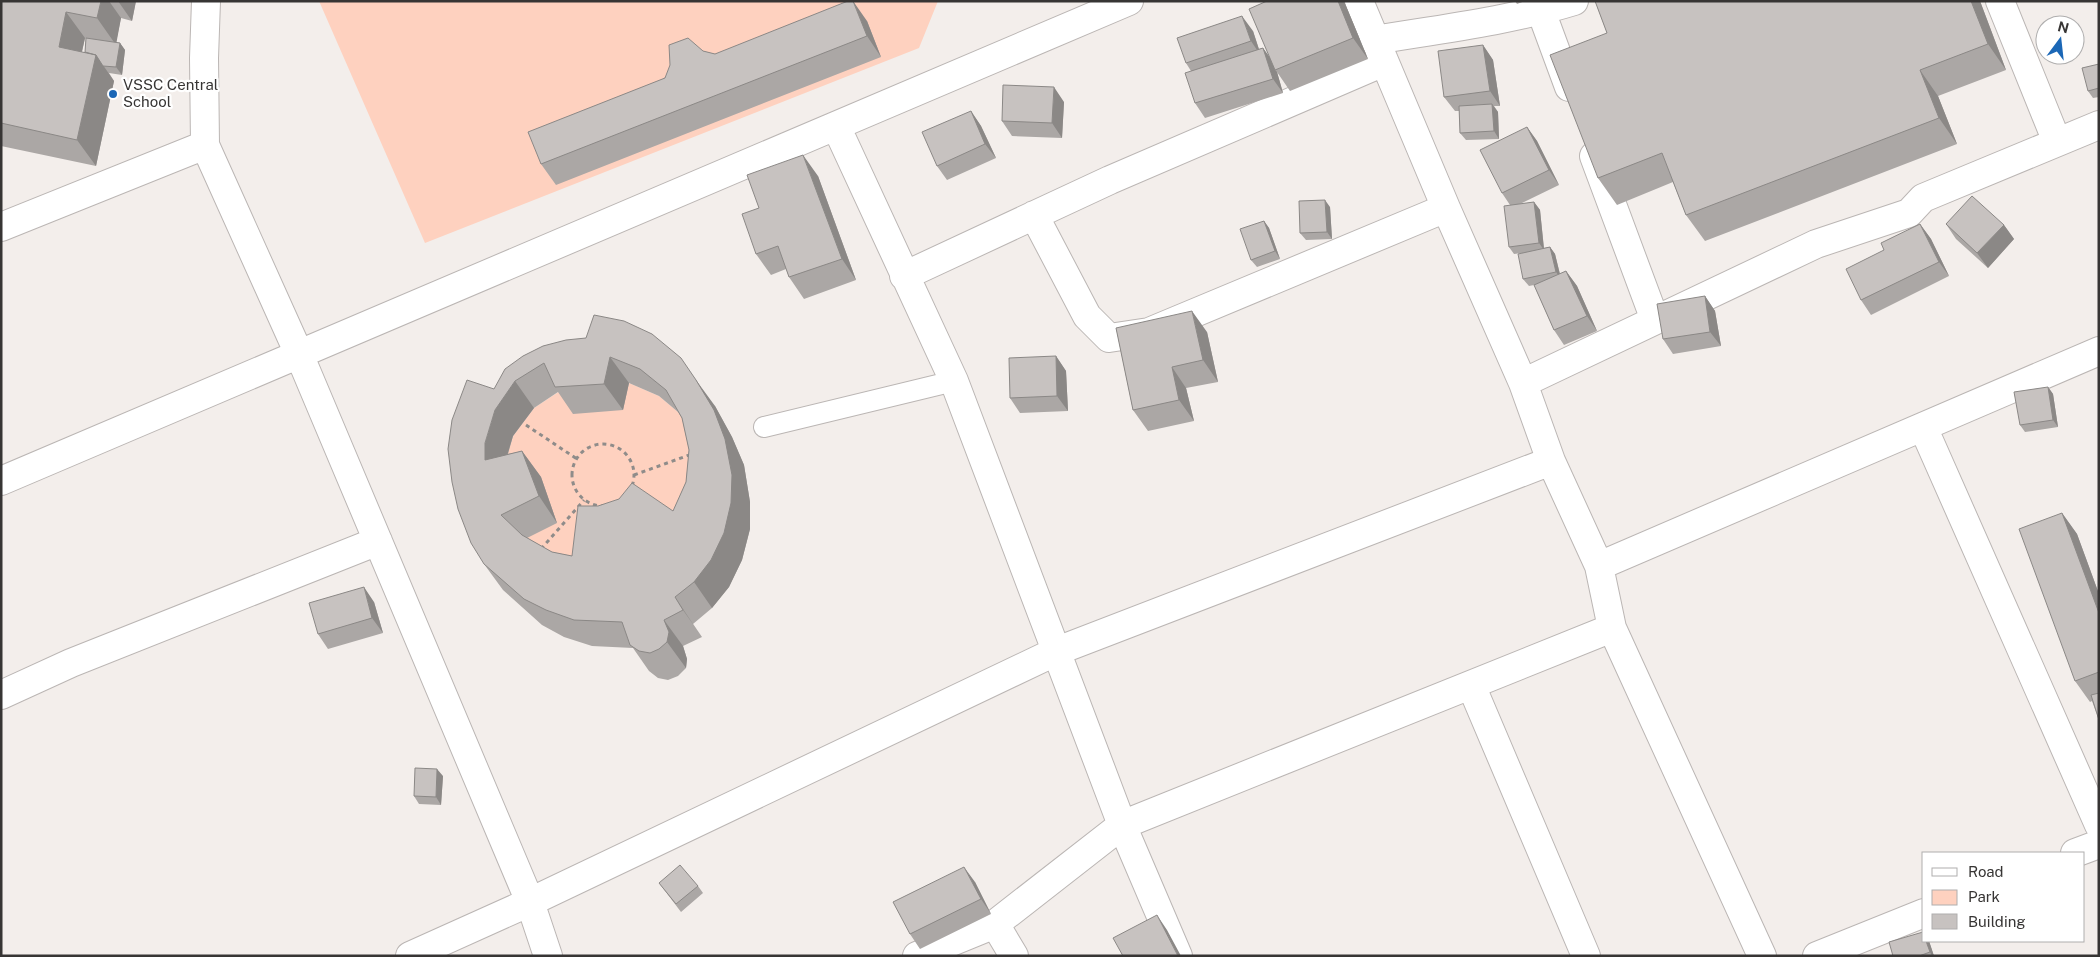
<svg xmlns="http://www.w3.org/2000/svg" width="2100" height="957" font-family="'Public Sans',sans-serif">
<rect width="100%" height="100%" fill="#f3eeeb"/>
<!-- green -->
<path fill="#fed1bf" d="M319 1H938L919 48 425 243Z
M629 383 659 396 684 417 705 509 591 583 520 542 503 469 513 436 534 408 563 389 622 410Z"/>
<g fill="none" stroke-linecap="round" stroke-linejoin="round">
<!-- lane casing -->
<g stroke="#bbb6b4" stroke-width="22">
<path id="lane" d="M764 427 954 381"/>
</g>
<!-- street casing -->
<g stroke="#bbb6b4" stroke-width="30">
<path id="street" d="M1359 1 1446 208 1523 383 1551 461 1599 566 1612 628 1762 956
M2000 1 2057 142
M1541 11 1569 87
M1374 40C1441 29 1509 21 1574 1
M836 126 954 381 1122 825 1178 956
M205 145 204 58 206 1
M1594 156 1655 320
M1034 215 1087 316 1109 338 1149 332 1446 208
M1 227 205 145 299 354 530 902 548 956
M904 276 1110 180 1384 62
M1523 383 1816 244 1909 213 1923 198 2099 125
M1923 427 2099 825
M1 481 1129 1
M1599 566 2099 351
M1471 685 1586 956
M1 695 71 663 378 541
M2075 853 2099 844
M995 924 1014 956
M410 956 530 902 1057 651 1551 461
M917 956 995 924 1122 825 1612 628
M1817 956 1924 913"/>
</g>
<!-- path -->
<path stroke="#8f8c8a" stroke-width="3" stroke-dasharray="4 4" stroke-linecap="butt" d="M526 425 577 459
M572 475a31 31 0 1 1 62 0a31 31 0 1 1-62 0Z
M634 475 692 454
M541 549 584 500"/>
<!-- lane -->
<use href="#lane" stroke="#fff" stroke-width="20"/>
<!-- street -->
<use href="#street" stroke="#fff" stroke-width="28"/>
</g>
<!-- wall -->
<path fill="#aba7a5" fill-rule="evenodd" d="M1 1H136L132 21 121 18 116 42 120 43 125 50 122 75 109 73 114 81 96 166 1 146ZM85 38 86 39 85 52H82Z
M1267 1H1344L1368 59 1290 91 1277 72 1283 93 1205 118 1195 103 1191 71 1186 63 1253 31 1259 49 1263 48 1269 57Z
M1515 1H1525L1517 4Z
M1595 1H1980L2006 70 1938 96 1957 144 1705 241 1686 215 1673 182 1617 205 1598 178 1607 33Z
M867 21 881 57 556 185 541 164 703 51 715 54Z
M1483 45 1493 60 1500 106H1494L1498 112 1499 139 1466 140 1460 133 1459 111H1455L1444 97Z
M2099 64V97L2093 98 2088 91Z
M1064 102 1062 138 1012 136 1002 121Z
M971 111 981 126 996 158 947 180 937 166Z
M1527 127 1537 141 1559 185 1520 204 1534 202 1540 210 1544 248 1550 247 1555 254 1560 274 1566 271 1577 286 1597 331 1564 345 1554 330 1534 285 1529 286 1523 279 1522 253 1514 254 1509 247 1510 205 1502 193Z
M818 176 856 280 804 299 789 277 786 269 771 275 756 254 759 208Z
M1330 207 1332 239 1306 240 1300 233Z
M1264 221 1269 228 1280 259 1257 267 1251 260Z
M1920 224 1931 239 1949 276 1871 315 1861 300 1884 250Z
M1946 224 2004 225 2014 239 1988 268 1956 239Z
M1705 296 1715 311 1721 346 1673 354 1663 339Z
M1116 328 1207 332 1218 382 1186 388 1194 421 1148 431 1133 410Z
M586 338 715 406 732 437 744 465 750 502V529L742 560 729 587 712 608 693 624 702 637 683 646 687 659 686 668 678 676 668 680 658 678 649 671 633 648 592 646 564 637 542 625 503 590 484 564 494 389ZM629 383 659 396 678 412 682 418 689 450 686 482 673 511 572 556 552 552 527 538 557 523 541 477 522 451 508 454 513 436 534 408 558 392 573 414 623 410Z
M1056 356 1066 371 1068 411 1020 413 1010 398Z
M2048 387 2053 394 2058 427 2025 432 2020 425Z
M2062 513 2077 534 2099 594V720L2092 701 2090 702 2075 681Z
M374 602 383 633 328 649 318 634Z
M443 776 441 805 419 804 414 796Z
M975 882 991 914 920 949 910 934Z
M659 883 698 886 703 893 681 912Z
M1924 941H1929L1934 956H1893Z"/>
<!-- shaded-wall -->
<path fill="#8b8886" d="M101 1H109L121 18 116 45 97 18Z
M118 1H136L132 21Z
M853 1 867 21 881 57 867 36Z
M1338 1H1344L1368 59 1353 38Z
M1971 1H1980L2006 70 1988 44Z
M66 12 85 38 77 73 59 47Z
M1242 16 1253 31 1261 56 1251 41Z
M120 43 125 50 122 75 116 67Z
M1483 45 1493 60 1500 106 1490 91Z
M1263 48 1274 63 1275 70 1277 72 1283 93 1273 79Z
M96 55 114 81 96 166 77 140Z
M1920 70 1938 96 1957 144 1939 118Z
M1054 87 1064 102 1062 138 1052 123Z
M1492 104 1498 112 1499 139 1494 131Z
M971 111 981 126 996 158 985 144Z
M1527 127 1537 141 1559 185 1549 170Z
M803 155 818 176 856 280 842 259Z
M1325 200 1330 207 1332 239 1327 232Z
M1534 202 1540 210 1544 250 1539 243Z
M1264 221 1269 228 1280 259 1275 251Z
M1920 224 1931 239 1949 276 1939 262Z
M2004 225 2014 239 1988 268 1977 253Z
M1550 247 1555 254 1561 279 1556 272Z
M1566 271 1577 286 1597 331 1587 316Z
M1705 296 1715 311 1721 346 1710 332Z
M1192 311 1207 332 1218 382 1203 360Z
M1056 356 1066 371 1068 411 1057 396Z
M610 357 629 383 623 410 604 384Z
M1172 367 1186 388 1194 421 1179 400Z
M696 380 715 406 732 437 744 465 750 502V529L742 560 729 587 712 608 694 582Z
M515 381 534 408 513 436 503 469 485 460V443L495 410Z
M2048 387 2053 394 2058 427 2053 420Z
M522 451 541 477 557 523 539 496Z
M2062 513 2077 534 2099 594V613Z
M364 587 374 602 383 633 372 618Z
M675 597 693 624 702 637 683 610Z
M664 620 683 646 687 659 686 668 667 642Z
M437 769 443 776 441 805 436 797Z
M964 867 975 882 991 914 981 899Z
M1157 915 1167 930 1181 956H1178Z
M1926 941H1929L1934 956H1932L1930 952Z"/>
<!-- building -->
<path fill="#c7c2c0" stroke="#8b8886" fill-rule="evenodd" d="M1 1H101L97 18 66 12 59 47 96 55 77 140 1 123Z
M848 1H853L867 36 541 164 528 132 665 78 670 65 669 45 688 38 703 51 715 54Z
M1267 1H1338L1353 38 1275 70 1249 9Z
M1595 1H1971L1988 44 1920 70 1939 118 1686 215 1662 153 1598 178 1550 55 1607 33Z
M1242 16 1251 41 1186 63 1177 38Z
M86 38 120 43 116 67 103 66 96 55 85 52Z
M1483 45 1490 91 1444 97 1438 51Z
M1263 48 1273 79 1195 103 1185 73Z
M2099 64V88L2088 91 2082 68Z
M1003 85 1054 87 1052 123 1002 121Z
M1492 104 1494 131 1460 133 1459 106Z
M971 111 985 144 937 166 922 132Z
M1527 127 1549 170 1502 193 1480 150Z
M803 155 842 259 789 277 778 246 756 254 742 214 759 208 747 175Z
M1972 196 2004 225 1977 253 1946 224Z
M1325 200 1327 232 1300 233 1299 201Z
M1534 202 1539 243 1509 247 1504 206Z
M1264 221 1275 251 1251 260 1240 229Z
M1920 224 1939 262 1861 300 1846 269 1884 250 1881 243Z
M1550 247 1556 272 1523 279 1518 254Z
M1566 271 1587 316 1554 330 1534 285Z
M1705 296 1710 332 1663 339 1657 304Z
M1192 311 1203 360 1172 367 1179 400 1133 410 1116 328Z
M594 315 624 321 652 334 681 358 696 380 714 410 725 439 732 475 731 503 724 533 711 560 694 582 675 597 683 610 664 620 669 632 667 642 659 649 650 653 639 651 630 645 622 622 574 620 546 610 524 599 484 564 471 543 458 509 452 482 448 449 452 420 467 380 494 389 505 369 523 356 543 346 566 340 586 338ZM610 357 640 369 666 390 682 418 689 450 686 482 673 511 632 483 619 499 598 506H578L572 556 552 552 522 535 501 515 539 496 522 451 485 460V443L495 410 515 381 544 363 555 387 604 384Z
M1056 356 1057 396 1010 398 1009 358Z
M2048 387 2053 420 2020 425 2014 392Z
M2062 513 2099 613V672L2075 681 2019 529Z
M364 587 372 618 318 634 309 603Z
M2099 693V720L2091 695Z
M415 768 437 769 436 797 414 796Z
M680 865 698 886 676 904 659 883Z
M964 867 981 899 910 934 893 902Z
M1157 915 1178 956H1123L1113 938Z
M1923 932 1924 941H1926L1930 952 1919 956H1893L1889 942Z"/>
<!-- markers -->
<circle fill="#1b67b6" stroke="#fff" stroke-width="2" cx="113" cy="94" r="5"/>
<g text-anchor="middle" stroke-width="4.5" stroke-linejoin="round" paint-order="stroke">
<!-- poi labels -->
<g font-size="15" fill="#373534" stroke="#fff" text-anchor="start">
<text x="123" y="90">VSSC Central<tspan x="123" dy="17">School</tspan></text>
</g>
</g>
<!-- border -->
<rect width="2100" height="957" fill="none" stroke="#373534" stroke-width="5"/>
<!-- legend -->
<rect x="1922" y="852" width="162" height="90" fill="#ffffff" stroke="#afaeae"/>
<rect x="1932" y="868" width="25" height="8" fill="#ffffff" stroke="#afaeae"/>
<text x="1968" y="877" font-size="15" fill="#373534">Road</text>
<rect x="1932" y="890" width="25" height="15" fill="#fed1bf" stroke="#afaeae"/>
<text x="1968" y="902" font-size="15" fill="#373534">Park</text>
<rect x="1932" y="914" width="25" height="15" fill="#c7c2c0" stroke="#afaeae"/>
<text x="1968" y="927" font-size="15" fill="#373534">Building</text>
<!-- north arrow -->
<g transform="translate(2060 40) rotate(15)"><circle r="24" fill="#ffffff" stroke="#afaeae"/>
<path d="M0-4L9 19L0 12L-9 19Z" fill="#1b67b6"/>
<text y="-8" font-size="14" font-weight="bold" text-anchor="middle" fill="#373534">N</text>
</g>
</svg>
